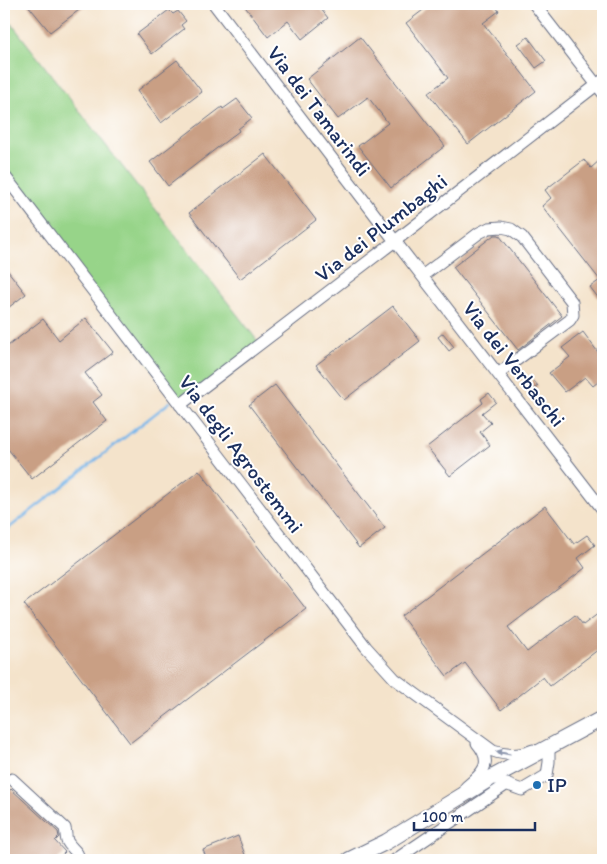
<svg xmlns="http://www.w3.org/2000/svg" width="607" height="864" font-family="Itim,sans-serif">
<rect width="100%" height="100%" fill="#fff"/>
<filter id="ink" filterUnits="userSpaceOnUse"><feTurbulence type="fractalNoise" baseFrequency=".02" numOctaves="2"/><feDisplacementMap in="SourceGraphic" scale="10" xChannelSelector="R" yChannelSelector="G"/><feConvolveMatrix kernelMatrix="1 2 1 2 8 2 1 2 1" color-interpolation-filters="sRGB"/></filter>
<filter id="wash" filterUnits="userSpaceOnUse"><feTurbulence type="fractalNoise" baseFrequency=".0096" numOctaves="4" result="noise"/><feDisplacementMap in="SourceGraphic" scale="20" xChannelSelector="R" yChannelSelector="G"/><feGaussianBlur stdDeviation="1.12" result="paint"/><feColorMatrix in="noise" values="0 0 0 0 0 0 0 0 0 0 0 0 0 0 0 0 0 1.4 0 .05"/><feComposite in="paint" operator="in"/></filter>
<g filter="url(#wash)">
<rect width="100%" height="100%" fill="#f4e3cb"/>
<!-- green -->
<path fill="#97d489" stroke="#598274" d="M4 14 260 344 180 405 4 175Z"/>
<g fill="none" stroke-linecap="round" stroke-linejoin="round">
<!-- stream -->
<path stroke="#77b6ea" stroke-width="2.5" d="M4 532 170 402"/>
</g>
<g id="blocks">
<!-- building -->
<path fill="#c99f84" d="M27 4H87L50 32Z
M243 4H317L328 18 302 39 288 21 268 37Z
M431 4H494L499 11 483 23 536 91 468 144 428 93 448 78 406 23Z
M169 10 173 14 178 11 186 21 181 25 184 29 152 54 137 34Z
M360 37 445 146 391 188 358 146 388 123 368 97 338 119 307 79Z
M528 37 546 61 536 68 518 44Z
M177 60 202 92 161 123 137 91Z
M237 99 252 118 238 129 239 131 168 186 150 162 222 107 223 109Z
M265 154 316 220 240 279 189 213Z
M584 160 591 168 600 160 603 164V304L590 287 600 280 542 206 551 198 545 190Z
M494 235H499L562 316 518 350 453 267Z
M4 266 26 294 4 311Z
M393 306 420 341 344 400 316 365Z
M86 318 113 352 85 373 102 395 93 402 107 421 32 479 4 444V349L43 319 59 340Z
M583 332 603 359V378L593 386 585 377 565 392 549 373 570 357 562 348Z
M443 333 454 347 449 351 438 337Z
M533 380 538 386 532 390 528 384Z
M275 385 385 528 359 548 249 405Z
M489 393 496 402 482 413 491 423 480 432 490 445 450 476 427 447 483 403 481 399Z
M199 470 306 609 130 743 24 604Z
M545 506 574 544 587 535 595 545 578 558 585 568 508 627 527 652 575 615 583 625 603 610V646L550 686 543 677 501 710 465 663 447 676 401 616Z
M11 789 58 832 59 837 55 841 65 852 57 860H4V799L6 794Z
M238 836 247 860H207L203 850Z"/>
</g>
</g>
<g filter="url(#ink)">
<use href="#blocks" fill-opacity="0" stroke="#676e84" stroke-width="1"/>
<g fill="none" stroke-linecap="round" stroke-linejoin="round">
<!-- minor casing -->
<g stroke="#676e84" stroke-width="13">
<path id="minor" d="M214 4 395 241 603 510
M534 4 603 93
M4 175 366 647 395 679 493 751C507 756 519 756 533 750
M422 276 479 233 489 228 501 227 511 229 522 237 572 302 573 315 570 320 498 374
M180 405 395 241 603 80
M12 779 65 828C66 832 66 838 67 841 71 849 79 851 79 860
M500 782 522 790 547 775 549 762V747
M466 787C483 773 494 763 477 743
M395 860 507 784"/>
</g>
<!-- major casing -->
<g stroke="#676e84" stroke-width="17">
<path id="major" d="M349 860 386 842 491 778 603 718"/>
</g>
<!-- minor -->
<use href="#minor" stroke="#fff" stroke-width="11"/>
<!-- major -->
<use href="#major" stroke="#fff" stroke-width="15"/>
</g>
<!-- one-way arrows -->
<defs><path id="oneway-solid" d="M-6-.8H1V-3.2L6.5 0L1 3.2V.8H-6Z" transform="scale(1.25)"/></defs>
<use fill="#8d97ae" href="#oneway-solid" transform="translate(503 753) rotate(-168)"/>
</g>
<!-- markers -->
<circle fill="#1f6fb2" stroke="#fff" stroke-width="2" cx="537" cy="785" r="5"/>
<g text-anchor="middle" stroke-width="4" stroke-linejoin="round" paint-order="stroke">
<!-- street labels -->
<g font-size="21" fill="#1b2f5e" stroke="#fff">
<text transform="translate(319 111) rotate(53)" y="7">Via dei Tamarindi</text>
<text transform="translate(381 228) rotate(-38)" y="7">Via dei Plumbaghi</text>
<text transform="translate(514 364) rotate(52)" y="7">Via dei Verbaschi</text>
<text transform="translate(241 454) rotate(53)" y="7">Via degli Agrostemmi</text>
</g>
<!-- poi labels -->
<g font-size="21" fill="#1b2f5e" stroke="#fff" text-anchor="start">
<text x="547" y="792">IP</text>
</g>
</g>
<!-- margin -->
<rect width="607" height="864" fill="none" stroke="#fff" stroke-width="20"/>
<!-- scale -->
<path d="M414 822v8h121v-8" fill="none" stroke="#1b2f5e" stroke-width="2.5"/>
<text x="422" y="822" font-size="15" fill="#1b2f5e" stroke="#ffffff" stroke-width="4" paint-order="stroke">100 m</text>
</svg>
